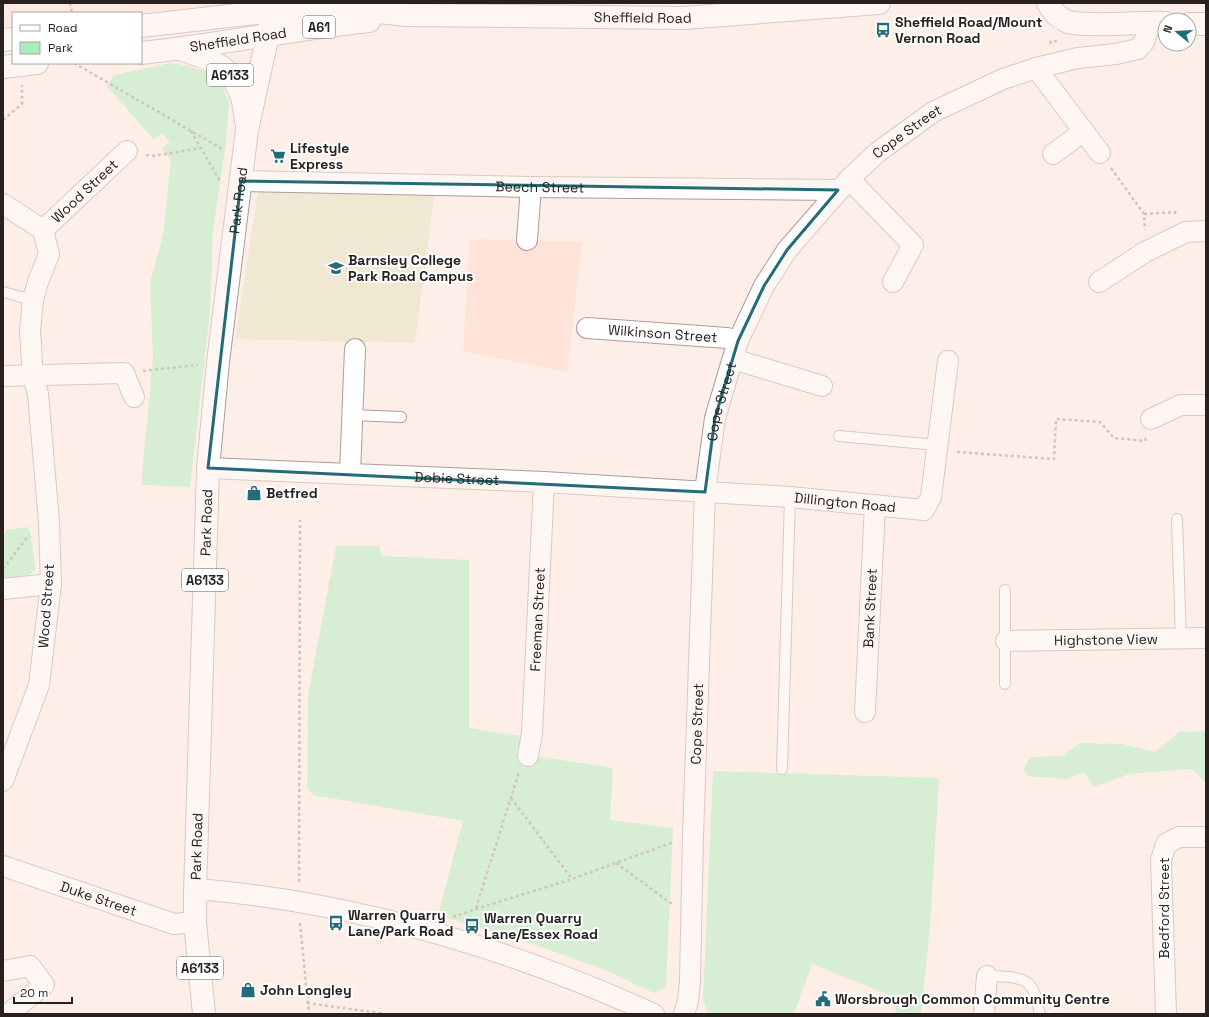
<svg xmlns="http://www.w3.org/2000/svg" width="1209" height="1017" font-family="'Space Grotesk',sans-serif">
<rect width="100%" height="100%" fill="#feeee8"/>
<!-- built -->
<path fill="#ffe3d9" d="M3 3H244L141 16V13H13V30L3 31Z
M470 239 582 242 567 372 463 351Z"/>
<!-- education -->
<path fill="#f0e8d2" d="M258 192 434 196 415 343 235 339Z"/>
<!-- green -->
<path fill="#aaedbd" d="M171 63 188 66 205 72 221 84 229 101 226 142 213 231 210 312 190 487 141 485 153 358 150 283 163 235 171 160 162 149 170 142 162 133 154 140 107 86 114 75Z
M29 527 36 569 27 577 3 580V535L7 530Z
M336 546H379L382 556 469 560V728L522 736 516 753 613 768 610 820 673 828 666 987 654 993 605 970 538 946 438 915 463 821 313 795 307 788 308 695Z
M1206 731V783L1192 769 1130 774 1093 787 1085 772 1067 779 1027 776 1024 770 1030 757 1062 756 1080 743 1122 744 1155 752 1179 732Z
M713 771 939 778 930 928 921 1014H895L897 998 812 964 794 1014H709L703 1000Z"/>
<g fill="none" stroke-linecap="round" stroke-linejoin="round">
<!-- lane casing -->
<g stroke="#ae9c96" stroke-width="12">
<path id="lane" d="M3 292 33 300
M353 415 401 417
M839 436 937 445
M1177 519 1181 639
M1005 590V684
M782 769 790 497
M987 976C1002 977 1028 974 1034 992 1037 999 1038 1007 1040 1014"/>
</g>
<!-- street casing -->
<g stroke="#ae9c96" stroke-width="22">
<g id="street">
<path d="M1036 68 1100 153"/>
<path d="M1053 154 1084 131"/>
<path d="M849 179 913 245 893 282"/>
<path id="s1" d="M241 181 531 187 838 190"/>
<path d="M3 204 43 230 49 254 38 282 33 300 30 331 33 376 38 394 49 522 51 584 39 685 3 781"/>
<path id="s2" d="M43 230 127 151"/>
<path d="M527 240 531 187"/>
<path d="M1099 282 1145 252 1186 232 1206 231"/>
<path id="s3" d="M587 328 727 338 738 341"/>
<path d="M733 359 822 386"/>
<path d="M3 376 124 373 134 397"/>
<path d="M1151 419 1181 405H1206"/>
<path id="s4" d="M208 468 544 482 790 497 924 510 931 497 948 361"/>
<path d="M350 473 355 349"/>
<path d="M3 589 51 584"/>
<path id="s5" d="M1006 641 1206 638"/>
<path id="s6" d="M865 712 875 505"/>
<path id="s7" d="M528 756 532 733 544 482"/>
<path id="s8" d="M3 866 174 924 195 922"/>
<path d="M195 894 208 890C362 904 513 950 654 1014"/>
<path d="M3 971 30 966 44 985 8 1014"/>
<path id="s9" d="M684 1014 688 1001 690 981 693 835 705 492 715 418 738 341 764 286 787 250 849 179 878 152 933 112 1003 79 1036 68 1078 58 1116 54 1138 49 1144 42 1147 33 1146 22"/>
<path d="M984 1014 987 976"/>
<path d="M1166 1014 1161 860 1166 844 1179 837H1206"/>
</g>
</g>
<!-- secondary casing -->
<g stroke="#ae9c96" stroke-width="24">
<path id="secondary" d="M1048 3C1052 12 1059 18 1068 22 1076 24 1085 24 1093 24 1117 25 1141 22 1165 23
M1189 24H1206"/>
</g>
<!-- highway casing -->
<g stroke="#ae9c96" stroke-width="24">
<g id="highway">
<path id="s10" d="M141 26 246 14 318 8 371 11 406 15 684 18 879 3"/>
<path d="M3 40 13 39"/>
<path d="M180 49C210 59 231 65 242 97 244 105 245 114 246 122"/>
<path id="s11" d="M141 53C217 45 293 29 369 21"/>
<path d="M3 67 37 63"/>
<path id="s12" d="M204 1014 195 922V894L208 468 218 362 247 130 275 3"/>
</g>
</g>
<!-- path -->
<path stroke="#9b8f8b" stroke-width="2.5" stroke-dasharray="3 3" stroke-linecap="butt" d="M70 3 72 13
M1050 44 1051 41H1059
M74 63 224 150
M3 120 22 104V85
M191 131 220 181
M146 155 154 156 201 148
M1111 168 1144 214 1145 230
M1144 214 1175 212 1176 215
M143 371 198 365
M957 452 1054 459 1056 419 1100 422 1114 438 1145 441 1146 438
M3 569 29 535
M511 798 572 879
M616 863 672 904
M299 882 300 520
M476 908 519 772
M453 917 476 909 572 879 674 842
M300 923 309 1014
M307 1003 386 1014"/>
<!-- lane -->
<use href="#lane" stroke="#fff" stroke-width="10"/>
<!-- street -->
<use href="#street" stroke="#fff" stroke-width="20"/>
<!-- secondary -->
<use href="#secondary" stroke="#fff" stroke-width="22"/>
<!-- highway -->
<use href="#highway" stroke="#fff" stroke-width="22"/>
</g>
<!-- marked area -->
<path d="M0 0H1209V1017H0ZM241 181 838 190 787 250 764 286 738 341 715 418 705 492 208 468Z" fill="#feeee8" fill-opacity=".55" fill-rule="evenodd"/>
<path fill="none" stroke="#236c77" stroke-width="3" stroke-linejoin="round" d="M241 181 838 190 787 250 764 286 738 341 715 418 705 492 208 468Z"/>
<!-- icons -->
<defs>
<g id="bus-bare" transform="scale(1.2)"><path d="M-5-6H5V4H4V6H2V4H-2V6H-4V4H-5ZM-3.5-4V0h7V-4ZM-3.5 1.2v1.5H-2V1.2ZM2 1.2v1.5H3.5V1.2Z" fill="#236c77" stroke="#fff" stroke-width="2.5" paint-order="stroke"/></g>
<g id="supermarket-bare" transform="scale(1.2)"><path d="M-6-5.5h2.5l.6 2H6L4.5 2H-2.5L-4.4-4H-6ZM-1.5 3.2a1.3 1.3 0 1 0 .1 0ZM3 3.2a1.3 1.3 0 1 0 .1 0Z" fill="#236c77" stroke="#fff" stroke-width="2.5" paint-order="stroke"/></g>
<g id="university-bare" transform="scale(1.2)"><path d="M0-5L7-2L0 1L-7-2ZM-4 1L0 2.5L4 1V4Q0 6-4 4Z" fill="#236c77" stroke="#fff" stroke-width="2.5" paint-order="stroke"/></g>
<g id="shop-bare" transform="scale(1.2)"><path d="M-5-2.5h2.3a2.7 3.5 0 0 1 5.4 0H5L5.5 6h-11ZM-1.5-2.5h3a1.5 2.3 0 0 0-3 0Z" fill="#236c77" stroke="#fff" stroke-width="2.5" paint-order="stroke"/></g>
<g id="civic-bare" transform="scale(1.2)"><path d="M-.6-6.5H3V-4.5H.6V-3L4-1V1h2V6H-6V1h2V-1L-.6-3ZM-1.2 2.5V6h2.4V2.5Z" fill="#236c77" stroke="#fff" stroke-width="2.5" paint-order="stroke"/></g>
</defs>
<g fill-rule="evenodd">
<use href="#bus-bare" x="883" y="30"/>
<use href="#supermarket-bare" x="278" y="156"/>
<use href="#university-bare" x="336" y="268"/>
<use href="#shop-bare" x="254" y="493"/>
<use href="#bus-bare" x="336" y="923"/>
<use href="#bus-bare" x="472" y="926"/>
<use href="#shop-bare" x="248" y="990"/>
<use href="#civic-bare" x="823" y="999"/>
</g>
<g text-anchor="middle" stroke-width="4" stroke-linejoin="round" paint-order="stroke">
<!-- shield labels -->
<g fill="#fff" stroke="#686462" stroke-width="1">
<rect x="303" y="16" width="32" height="22" rx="3"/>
<rect x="207" y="64" width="46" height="22" rx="3"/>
<rect x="182" y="569" width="46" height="22" rx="3"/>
<rect x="177" y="957" width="46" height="22" rx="3"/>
</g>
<g font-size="13" font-weight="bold" fill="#28211f">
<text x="319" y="32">A61</text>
<text x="230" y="80">A6133</text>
<text x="205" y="585">A6133</text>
<text x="200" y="973">A6133</text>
</g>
<!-- street labels -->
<g font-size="14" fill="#28211f" stroke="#fff">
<text dy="5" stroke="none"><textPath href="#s10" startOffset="503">Sheffield Road</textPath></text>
<text dy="5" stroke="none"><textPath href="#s11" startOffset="98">Sheffield Road</textPath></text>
<text dy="5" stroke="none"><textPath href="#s9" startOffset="951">Cope Street</textPath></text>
<text dy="5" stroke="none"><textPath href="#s1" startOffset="299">Beech Street</textPath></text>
<text dy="5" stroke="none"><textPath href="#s2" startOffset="57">Wood Street</textPath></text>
<text dy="5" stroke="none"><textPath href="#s12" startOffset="816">Park Road</textPath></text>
<text dy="5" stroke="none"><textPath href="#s3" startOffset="76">Wilkinson Street</textPath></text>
<text dy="5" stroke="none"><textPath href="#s9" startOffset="615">Cope Street</textPath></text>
<text dy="5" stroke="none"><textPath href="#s4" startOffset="249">Dobie Street</textPath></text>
<text dy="5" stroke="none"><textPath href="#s4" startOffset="638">Dillington Road</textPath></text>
<text dy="5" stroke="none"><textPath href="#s12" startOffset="492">Park Road</textPath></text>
<text transform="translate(46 606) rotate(-86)" y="5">Wood Street</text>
<text dy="5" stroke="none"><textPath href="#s6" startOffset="104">Bank Street</textPath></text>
<text dy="5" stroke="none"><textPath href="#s7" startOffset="137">Freeman Street</textPath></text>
<text dy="5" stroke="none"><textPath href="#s5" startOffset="100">Highstone View</textPath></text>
<text dy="5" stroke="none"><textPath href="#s9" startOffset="291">Cope Street</textPath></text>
<text dy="5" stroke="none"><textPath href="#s12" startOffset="168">Park Road</textPath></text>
<text dy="5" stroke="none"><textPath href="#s8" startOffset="101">Duke Street</textPath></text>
<text transform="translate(1164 908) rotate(-90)" y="5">Bedford Street</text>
</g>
<!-- poi labels -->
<g font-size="14" font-weight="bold" fill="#28211f" stroke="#fff" text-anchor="start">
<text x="895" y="27">Sheffield Road/Mount<tspan x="895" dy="16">Vernon Road</tspan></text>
<text x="290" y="153">Lifestyle<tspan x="290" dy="16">Express</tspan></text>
<text x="348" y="265">Barnsley College<tspan x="348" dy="16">Park Road Campus</tspan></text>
<text x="266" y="498">Betfred</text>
<text x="348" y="920">Warren Quarry<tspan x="348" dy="16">Lane/Park Road</tspan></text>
<text x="484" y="923">Warren Quarry<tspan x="484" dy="16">Lane/Essex Road</tspan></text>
<text x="260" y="995">John Longley</text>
<text x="835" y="1004">Worsbrough Common Community Centre</text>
</g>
</g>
<!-- border -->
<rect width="1209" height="1017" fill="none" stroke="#28211f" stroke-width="8"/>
<!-- legend -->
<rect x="12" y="12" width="130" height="52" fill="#ffffff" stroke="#a9a6a5"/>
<rect x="20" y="25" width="20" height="6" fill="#ffffff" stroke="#a9a6a5"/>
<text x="48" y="32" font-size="12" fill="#28211f">Road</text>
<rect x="20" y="42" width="20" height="12" fill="#aaedbd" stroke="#a9a6a5"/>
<text x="48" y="52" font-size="12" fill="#28211f">Park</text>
<!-- north arrow -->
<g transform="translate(1177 32) rotate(288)"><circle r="19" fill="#ffffff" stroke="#a9a6a5"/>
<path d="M0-3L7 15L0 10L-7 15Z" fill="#236c77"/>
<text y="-6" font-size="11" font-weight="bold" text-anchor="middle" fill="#28211f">N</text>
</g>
<!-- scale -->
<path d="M14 997v6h58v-6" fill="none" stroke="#28211f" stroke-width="2"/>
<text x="20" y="997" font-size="12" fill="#28211f" stroke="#ffffff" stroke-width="3" paint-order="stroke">20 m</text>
</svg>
